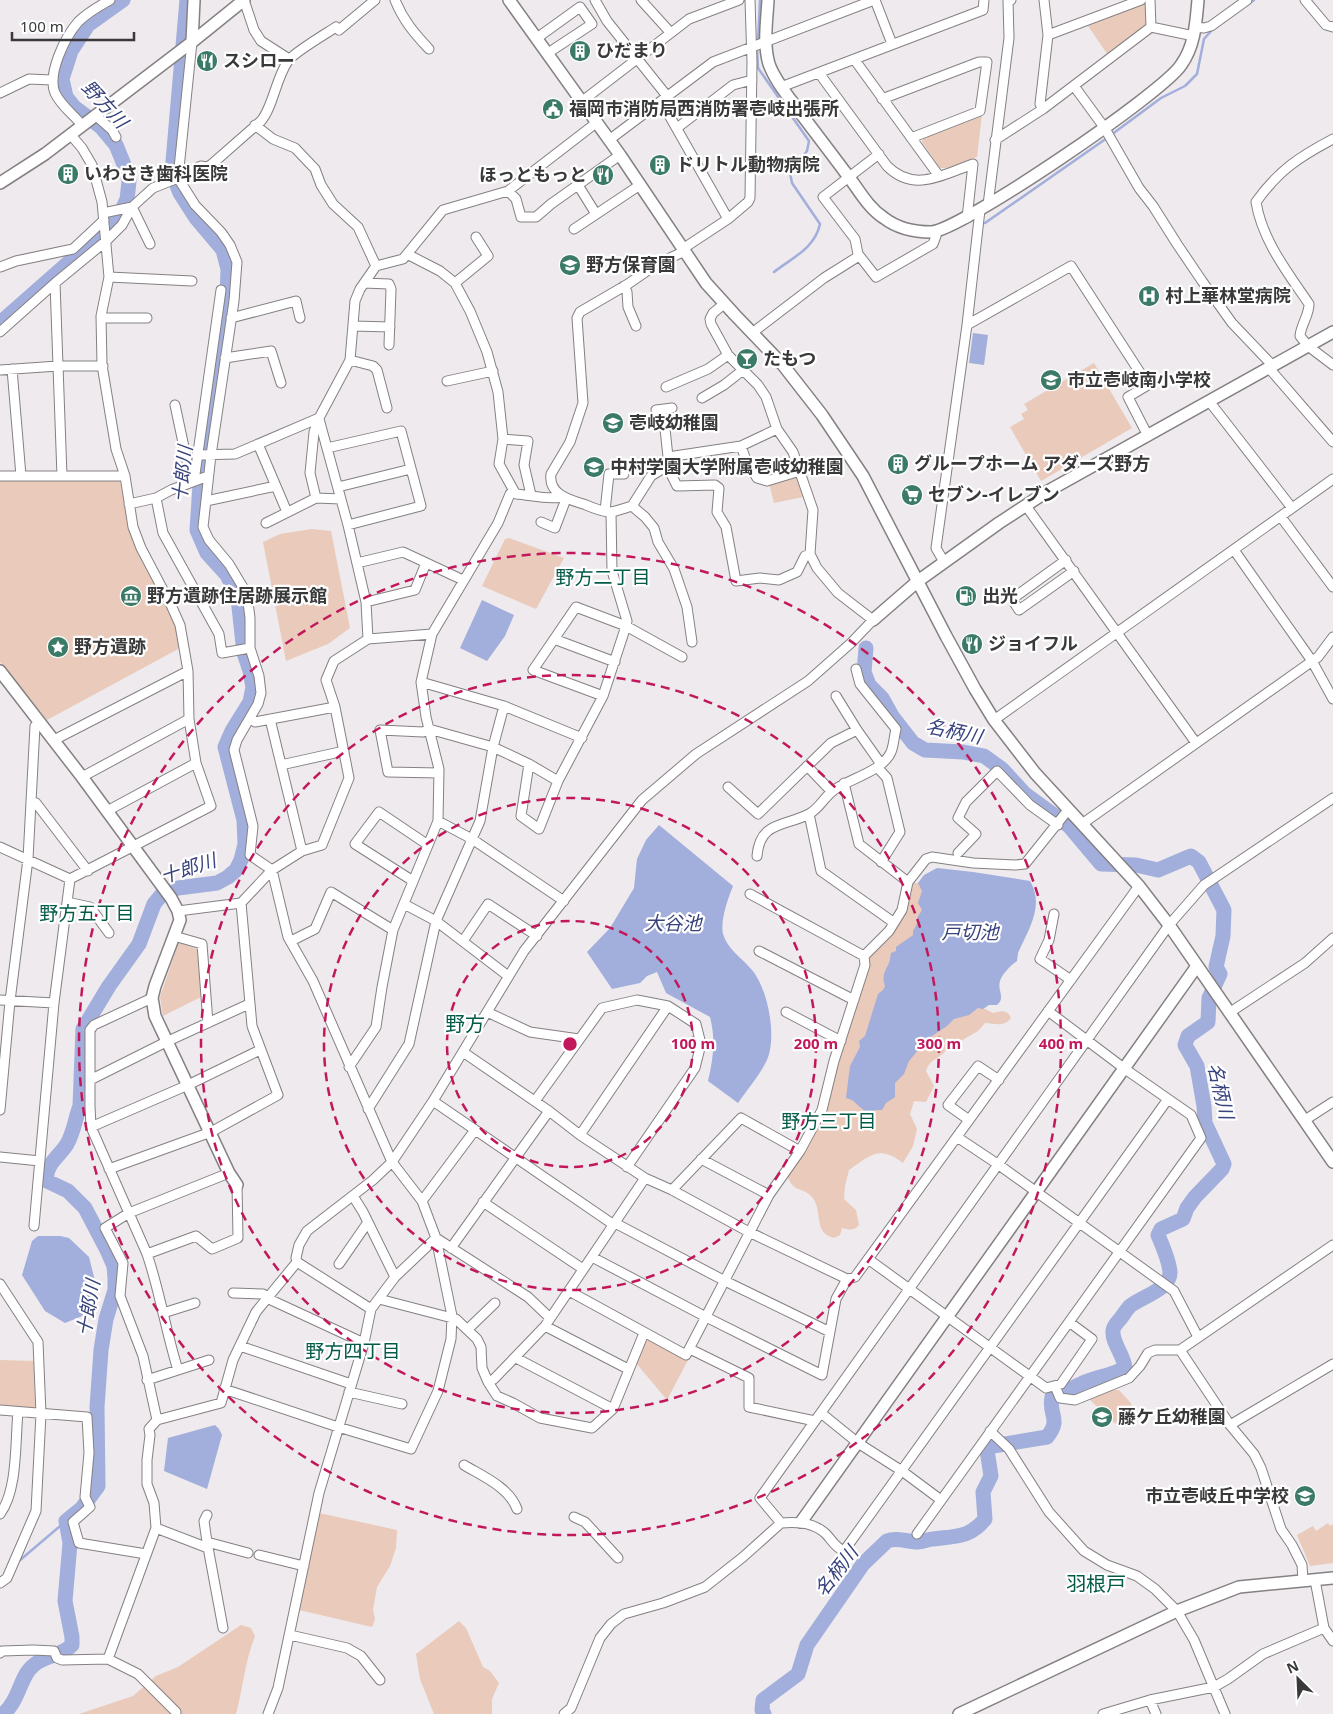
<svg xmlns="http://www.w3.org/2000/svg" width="1333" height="1714" font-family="'Noto Sans','Noto Sans JP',sans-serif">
<rect width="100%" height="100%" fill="#eeeaed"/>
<!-- green -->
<path fill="#e9cabb" d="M1148 0V24L1108 55 1088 26 1140 6Z
M982 114 977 157 947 168H940L922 142 924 137Z
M1094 363 1132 428 1041 481 1010 427 1024 419 1021 414 1028 410 1024 404Z
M796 474 803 497 774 503 769 483Z
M76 479 120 481 126 512 128 514V524L137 550 176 625 180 648 47 720 0 662V480Z
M312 529 331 531 350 628 328 644 286 661 263 542 280 534Z
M509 538 564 558 536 609 482 586 505 539Z
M913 883H920L924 886 925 905 893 1081 907 1059 921 1044 951 1019 981 1007 993 1013 1002 1011 1008 1013 1011 1018C1003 1028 996 1023 985 1023L978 1031 947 1049C940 1059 930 1058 926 1071L934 1086 926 1102 914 1101 910 1114 917 1129 913 1146 903 1163C879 1145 871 1155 849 1170L845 1186 844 1199 856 1210 859 1225C854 1231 849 1230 842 1228L840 1235 834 1238C812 1233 824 1209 811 1196 801 1186 795 1194 787 1176L824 1110 868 957 889 935 909 887Z
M179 942 197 949 201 997 163 1016 160 997Z
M649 1340 688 1360 667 1400 636 1363 645 1341Z
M0 1360 34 1361 35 1408 0 1406Z
M1113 1390H1119L1130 1402 1139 1418 1119 1427 1089 1399Z
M319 1513 397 1530 396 1548 390 1566 377 1587 373 1610 375 1619 372 1627 299 1610Z
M1328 1523 1330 1526 1333 1524V1563L1310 1566 1297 1535 1313 1526 1316 1531Z
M459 1621 466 1628 483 1667 490 1671 499 1683 492 1699V1714H434L420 1679 416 1654Z
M241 1625 251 1628 255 1636C245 1661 243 1688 236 1714H79L133 1696 156 1676 178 1667Z"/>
<!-- water -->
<path fill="#a2aedb" d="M973 333 988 335 984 365 969 363Z
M482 600 514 615 505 636 487 661 460 648Z
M659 825 733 886C728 898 720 921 723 934 728 950 742 958 752 970 768 989 778 1039 766 1062 759 1076 747 1090 738 1103L708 1081C713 1059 716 1040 710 1017L666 993 657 972 647 976 640 983 612 989 587 952 610 928 634 888 637 859 646 840Z
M937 868 973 872 1030 881C1045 906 1028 930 1018 953L1017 961C1011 965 1002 974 1000 981 997 991 1006 997 997 1005H989L983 1009 978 1008 969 1015 954 1019 947 1026 932 1036 920 1048 909 1061 904 1074 895 1083V1097L886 1103 882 1110H876L868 1114 852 1100 846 1098 850 1066 860 1047 859 1041 865 1036 878 994 883 990 885 986C882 977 884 973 888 965 890 962 890 957 891 953L896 951V947L913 935V931L918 922 917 918 922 910 918 903 922 891 918 883 924 875Z
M38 1236H60L69 1238 89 1257 95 1281 87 1314 65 1323 45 1311 22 1275 32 1241Z
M215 1425 219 1429 222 1435 207 1489 164 1471 168 1438Z"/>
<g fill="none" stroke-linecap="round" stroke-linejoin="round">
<!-- stream -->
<path stroke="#a2aedb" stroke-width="2.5" d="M1247 5 1254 0
M758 42 760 0
M757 48 758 68 809 141 807 151 790 173 792 183 820 224C815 248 792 258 774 272
M1111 135 1161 98 1185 86 1197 74 1204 39 1212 30
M985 223 1107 138
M19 1561 66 1521"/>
<!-- river -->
<path stroke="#a2aedb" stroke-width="15" d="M0 323 118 219 127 199 128 191 129 181 125 167 116 145 101 127 74 107 66 97 62 79 71 51 88 25 123 0
M3 1714C20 1700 20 1675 34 1665 45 1655 62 1656 72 1645V1637L65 1601 70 1543 66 1521 82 1508 98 1486 97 1407 101 1350 106 1319 115 1290V1278L114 1266 107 1250 85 1208 68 1191 47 1181C44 1165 60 1156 67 1144 74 1132 75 1119 80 1106L83 1029 109 986 139 944 154 904 163 893 178 888 217 883 228 877 236 870 241 860 245 844 244 820 225 747 232 731 250 702 253 687 250 671 244 653 238 598 227 575 207 553 197 530 201 470 227 304 228 269 223 250 196 218 180 193 172 173 187 0
M764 1714 762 1710 763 1700 798 1674 807 1645 863 1564 887 1541C897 1537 908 1542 918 1542 923 1542 928 1539 933 1539 955 1536 970 1538 985 1519L983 1492 991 1476 987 1450 993 1446 1047 1437C1062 1418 1048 1416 1052 1397 1063 1394 1071 1388 1081 1384 1095 1377 1111 1376 1125 1368 1124 1355 1112 1343 1113 1331 1113 1326 1118 1322 1121 1318 1124 1314 1127 1309 1130 1306 1141 1297 1171 1289 1170 1272 1169 1260 1163 1247 1158 1235L1161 1229 1183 1219 1187 1208 1195 1197 1222 1169 1224 1164 1205 1123 1204 1106 1197 1066 1185 1045 1188 1036 1208 1022 1209 998 1220 974 1216 967 1223 936 1224 910 1199 862 1191 856 1158 870 1136 865 1101 864 1069 826 1025 794 1002 769 984 756 963 752 925 750 913 743 892 716 882 698 869 685 864 672 866 648"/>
<!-- street casing -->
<g stroke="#858083" stroke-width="11">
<path id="street" d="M244 0 254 30 261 41 289 59
M395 0C403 20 414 33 429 49
M595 0 607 21 667 96
M641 0 670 32
M875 0 892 44
M1150 0 1151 27
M1305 0 1326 25 1333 27
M1195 27 1204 28 1211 26 1247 0
M1048 35 1141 0
M537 38 580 7 592 24 548 53
M192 42 178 178 195 205 221 232 230 245 237 262 234 301 211 455 203 527 209 540 229 564 247 594 250 618V648L259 676 261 693 258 704 237 740 234 750 253 826 250 855 272 870 288 937 313 981 392 1162 422 1201 436 1238 452 1316 451 1339 438 1391 411 1449 338 1427 224 1389
M854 59 939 176
M819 73 887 166C914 193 942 175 973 164L967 218
M1074 86 1104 127 1139 188 1153 206 1177 244 1202 281 1232 323 1273 366
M781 87 983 10 984 0
M0 93 29 79 52 80
M882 99 979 62H987L980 111 911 138
M661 101 728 219
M581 102 689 19 739 0
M1043 109 1040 104 1048 35 1044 0
M95 115 112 130 116 137
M82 125C73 114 61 106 55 93 47 74 65 37 78 22 87 13 99 6 110 0
M255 125 273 139 295 148 315 169 321 185 333 204 358 227 376 266
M677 128 733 85 752 80
M1333 139C1299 157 1279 170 1256 202 1262 240 1288 273 1309 304 1309 316 1301 324 1300 336L1308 346 1333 365
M609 140 713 62 874 0
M995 140 1043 109 1151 27 1194 36
M879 154 823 197 855 239 858 254 876 277 933 244 936 236 935 231
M578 185 596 214
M508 191 516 199 521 217H536L551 204 620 155
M988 205 1009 38 1008 1 1011 0
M132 207 150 244
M103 213 132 207
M574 229 640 185
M684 248 728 219 748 202 750 198 752 62 750 0
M407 254 440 271 455 283 470 311 487 352 498 392 503 439 499 464 514 491 516 494C531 495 547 500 562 497
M0 267 16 261 73 249 104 220
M109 277 192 281
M55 283 62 476
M364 283 389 284 391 289 389 345
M455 283 488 256 476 237
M624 286 627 292 628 307 636 326
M101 318H147
M231 318 296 301 300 318
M967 325 1071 266 1148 385 1128 397 1148 436
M354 326 390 327
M0 332 55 283 106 241 122 225 132 207 153 188 178 178 201 166 207 167 212 164 261 121C273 107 276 78 288 61 293 53 327 33 336 27L339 30 375 0
M752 333 824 278 859 256
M225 358 271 351 281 383
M350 360 373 366 377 370 387 408
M1268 367 1333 442
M12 369 21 476
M0 370 58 366H103
M447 381 493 371
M666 387 708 369 728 355
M702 398 724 385 743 370
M1209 401 1292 508
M175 405 191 480
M656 410 672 408
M663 410 668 457 667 466 677 486 715 485 719 488 717 512 726 527 736 581 760 578 779 580 797 572 805 556 810 554
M319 419 348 525 366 602 368 639
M503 439 528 441 524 465 531 495
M258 444 287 512
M741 446 746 460 757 478 767 481 800 471
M327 448 401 431 421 506 348 525
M197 455 235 454 319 418
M668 457 741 446 777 429
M667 466 651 476 632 506C625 508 616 512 609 512 601 511 593 508 586 505 571 500 548 495 551 474L570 442 583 403 577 318 580 312 628 284 657 264 685 251
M0 476H125
M194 481 221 290
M338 487 411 469
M156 498 163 533 219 634 222 653 250 648
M316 498 310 473 314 432 319 418 350 360 355 301 360 289 376 266 403 259 443 210 508 191 596 123
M206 501 276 486
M129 504 156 498 171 490 208 476
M632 506 645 517 654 528 658 542 674 569 687 607 692 642
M1026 506 1196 743
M605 511 609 474H624
M1281 517 1333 587
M541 522 555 528 566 499
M266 523 316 498 341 499
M1234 550 1312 661 1333 699
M1066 560 1012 599 1019 610 1074 571
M944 562 936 548 967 325 980 210
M357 563 403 552 463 580
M366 602 415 590 426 563
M554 639 615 662
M421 682 504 706 582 738
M603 696 533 670 576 607 626 626 682 657
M836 696 857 730 881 764
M250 718 255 722 335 707
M270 719 302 851
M994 720 1333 479
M54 740 188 671
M529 764 521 816 539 829 558 781 603 696 626 626 627 621 612 571 611 512
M281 765 344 751
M807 766 831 791
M877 767 887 778 900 832 881 862
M439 773 388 772 380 730 423 732 429 729 493 747 529 764 558 781
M82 777 189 719
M844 783 859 844 908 882
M728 787 758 814 831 743 857 730
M31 802 36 803 88 871
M107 811 196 763
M809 814 821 871 893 922
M438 821 472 839 564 901
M1082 824 1318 657 1333 637
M0 847 70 879
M958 853 976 834 958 818 966 802 997 771 1030 805 1058 825
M757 856C760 821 784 827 809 814 820 808 824 797 834 790 851 778 883 771 891 752 894 745 894 736 896 729L860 684 856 669
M70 879 211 806 196 763 189 719 188 671 180 625 171 605 141 548 133 527 125 476 116 449 102 365 101 316 109 277 102 202 92 165 82 148 70 134
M413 881 355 844 379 812 428 845
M750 894 864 956
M67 902 90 907 109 933
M404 904 436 921 508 976
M178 911 241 903 272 870 302 851 322 845 349 778 335 707 326 680 334 661 368 639 432 634
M1054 914 1049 940 1040 959 1071 980
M174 936 202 944 208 1023
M291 941 315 929 331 892 393 930
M463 941 488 904 537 936
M759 951 854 1000
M152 998 94 1025 90 1030V1106L91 1127 147 1254C160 1292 166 1332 178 1370
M0 1000 54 1003
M487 1012 530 1032 579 1039
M786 1012 841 1041
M1229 1013 1305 963 1333 938
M463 1052 549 1111 580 1135 645 1178 672 1190 749 1232 847 1279 855 1277 1139 886
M349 1067 376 1027 382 987 393 930 438 821 439 769 426 717 421 682 432 634 498 523 510 494 514 491
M90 1080 166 1042 249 1004
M433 1101 614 1225
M535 1101 602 1008 637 1000 668 1006 696 1024 701 1044 695 1068 627 1167
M368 1109 409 1044 436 921 480 821 493 747 504 706
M0 1110 10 1001 28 859 35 726 40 722
M969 1120 948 1105 978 1066 999 1080
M1305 1120 1333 1102
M91 1127 188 1085 260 1050
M580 1135 668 1006
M957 1137 999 1165 1174 1291 1198 1337
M0 1157 40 1161
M701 1159 769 1195
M109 1169 211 1132 278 1095 252 1026 241 903
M672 1190 741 1118 800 1151
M353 1196 363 1212 395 1277
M422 1201 475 1130
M483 1202 583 1269
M615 1223 725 1281 830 1332
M34 1226 54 1003 70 879
M436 1238 528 1297 550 1318
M451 1248 549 1111
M147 1254 196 1236 212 1249 238 1238 237 1185
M592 1257 706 1317 822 1375 836 1299 847 1279
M868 1259 1046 1388 1061 1384 1092 1339 1069 1322
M297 1262 371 1309
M339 1264 368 1222
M0 1284 38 1342 41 1414 36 1511 7 1578 0 1583
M569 1291 686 1355 769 1195 800 1151 822 1110 834 1061 865 965 864 956 889 931 902 910 908 882 926 859 932 857 973 863 1015 865 1025 864 1068 810
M233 1293 263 1294 271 1300 364 1343
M379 1299 456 1319 477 1339 481 1347 482 1368 488 1382 497 1396 513 1403 540 1418 592 1428 613 1409 644 1333
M163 1313 195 1303
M545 1326 628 1369
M468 1329 495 1303
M240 1346 351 1384
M690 1349 749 1378V1407L815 1421
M1180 1350 1230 1425 1254 1454 1261 1468 1281 1529 1292 1545 1302 1565 1303 1581
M516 1358 613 1409
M147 1380 209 1360
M488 1382 494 1379 545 1326 645 1178
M1055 1386 1060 1398 1075 1400 1129 1378 1140 1366 1148 1353 1155 1350H1180L1333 1245
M349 1392 402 1404
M0 1410 87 1417 89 1453 85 1497 90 1507 73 1522 79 1543 146 1554
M821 1413 858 1443 902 1471 941 1500
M157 1420 143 1356 120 1296 123 1263 105 1228 129 1213 229 1173
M1230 1425 1333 1364
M990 1431 1009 1449 1049 1512 1084 1551 1107 1565 1137 1576 1155 1589 1177 1611 1194 1640 1225 1714
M464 1465C482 1476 509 1487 517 1509
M0 1514C18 1490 15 1442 18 1412
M207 1515 204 1521 207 1542 223 1628
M574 1517 585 1522 618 1558
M781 1523 760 1498 1169 925 1204 885 1333 798
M156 1528 208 1548
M917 1534 1201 1138 1191 1115 1125 1069 1048 1011
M207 1542 248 1553
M259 1555 304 1566
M1315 1580 1324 1628 1333 1641
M290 1635 347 1648 361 1656 380 1680
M0 1653 2 1651 34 1650 54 1651 57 1658 62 1660 108 1659 138 1674 176 1712
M108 1659 156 1528 154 1503 147 1484V1460L150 1435 149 1429 157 1420 221 1403 233 1360 256 1312 297 1262 296 1258 299 1245 307 1231 373 1180 392 1162 433 1101 524 951 642 800 696 754 808 681 851 643 873 620 838 593 817 568 810 554 813 510 793 452 777 429 766 397 758 385 728 355 711 324 710 319 713 313 724 304
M1150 1700 1156 1714
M268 1714 278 1688 319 1493 364 1343 371 1309 395 1277 436 1238
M564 1714 571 1708 600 1638 611 1624 624 1614 663 1603 705 1587 743 1557 781 1523C795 1522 809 1522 821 1530 831 1536 832 1546 844 1551L1168 1099
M1103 1714 1150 1700 1214 1687 1228 1679 1263 1654 1324 1628"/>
</g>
<!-- secondary casing -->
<g stroke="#858083" stroke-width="14">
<path id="secondary" d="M509 0 620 155 706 283 735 315 783 365 822 415 863 476 946 636 975 689 994 720 1035 773 1139 886 1169 925 1333 1162
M768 0C767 20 763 44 769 64 774 78 784 91 793 103 810 126 828 149 845 172 858 188 867 207 884 218 897 228 914 232 931 232 960 231 1163 93 1181 65 1195 46 1196 22 1198 0
M192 42 194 0
M0 183 45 154 192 42 244 0
M873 620 918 581 999 523 1048 491 1333 332
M0 671 82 777 171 898 178 911 180 920 155 986 152 998 155 1016 229 1173 237 1185
M801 1522 1197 966
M959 1714 1177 1611 1239 1587 1333 1578"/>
</g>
<!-- street -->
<use href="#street" stroke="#fff" stroke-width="9"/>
<!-- secondary -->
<use href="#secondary" stroke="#fff" stroke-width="11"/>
</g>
<!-- distance rings -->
<g fill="none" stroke="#c2185b" stroke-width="2.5" stroke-dasharray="9 6">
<circle cx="570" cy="1044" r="123"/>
<circle cx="570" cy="1044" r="246"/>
<circle cx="570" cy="1044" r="369"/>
<circle cx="570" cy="1044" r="491"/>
</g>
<!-- icons -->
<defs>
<g id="building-disc" transform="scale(1.125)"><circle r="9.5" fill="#3b7a67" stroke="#fff"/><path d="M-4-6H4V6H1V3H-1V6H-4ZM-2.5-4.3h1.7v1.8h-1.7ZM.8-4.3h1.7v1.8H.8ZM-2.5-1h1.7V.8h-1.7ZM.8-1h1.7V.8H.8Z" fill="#fff"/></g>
<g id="restaurant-disc" transform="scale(1.125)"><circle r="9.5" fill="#3b7a67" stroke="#fff"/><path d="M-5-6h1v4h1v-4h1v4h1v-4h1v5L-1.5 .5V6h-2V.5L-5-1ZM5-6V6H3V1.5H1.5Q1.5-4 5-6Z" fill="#fff"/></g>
<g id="civic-disc" transform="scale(1.125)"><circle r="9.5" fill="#3b7a67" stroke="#fff"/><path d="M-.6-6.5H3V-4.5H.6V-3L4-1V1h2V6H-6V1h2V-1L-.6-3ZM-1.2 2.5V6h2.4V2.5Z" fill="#fff"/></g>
<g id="school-disc" transform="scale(1.125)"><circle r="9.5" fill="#3b7a67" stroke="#fff"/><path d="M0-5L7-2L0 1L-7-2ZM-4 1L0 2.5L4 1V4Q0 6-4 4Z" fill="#fff"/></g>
<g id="hospital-disc" transform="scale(1.125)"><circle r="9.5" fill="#3b7a67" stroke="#fff"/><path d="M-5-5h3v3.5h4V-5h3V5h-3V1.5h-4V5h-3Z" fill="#fff"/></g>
<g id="bar-disc" transform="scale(1.125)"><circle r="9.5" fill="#3b7a67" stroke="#fff"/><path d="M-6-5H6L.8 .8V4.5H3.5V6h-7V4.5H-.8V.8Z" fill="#fff"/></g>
<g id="supermarket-disc" transform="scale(1.125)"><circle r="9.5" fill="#3b7a67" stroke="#fff"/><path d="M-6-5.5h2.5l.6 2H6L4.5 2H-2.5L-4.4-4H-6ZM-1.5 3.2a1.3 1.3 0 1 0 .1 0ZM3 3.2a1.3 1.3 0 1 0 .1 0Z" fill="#fff"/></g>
<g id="museum-disc" transform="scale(1.125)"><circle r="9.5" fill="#3b7a67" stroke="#fff"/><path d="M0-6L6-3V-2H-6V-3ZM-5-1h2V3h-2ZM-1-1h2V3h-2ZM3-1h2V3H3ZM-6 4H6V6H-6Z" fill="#fff"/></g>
<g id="fuel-disc" transform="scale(1.125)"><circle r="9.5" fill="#3b7a67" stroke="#fff"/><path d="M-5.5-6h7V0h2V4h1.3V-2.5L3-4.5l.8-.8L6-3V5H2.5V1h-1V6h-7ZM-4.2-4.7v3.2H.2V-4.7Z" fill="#fff"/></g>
<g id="sight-disc" transform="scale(1.125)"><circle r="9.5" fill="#3b7a67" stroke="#fff"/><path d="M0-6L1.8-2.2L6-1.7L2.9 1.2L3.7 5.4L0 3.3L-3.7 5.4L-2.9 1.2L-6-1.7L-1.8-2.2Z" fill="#fff"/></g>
</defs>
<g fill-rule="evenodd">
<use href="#building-disc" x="580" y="51"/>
<use href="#restaurant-disc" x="207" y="61"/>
<use href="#civic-disc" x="553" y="109"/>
<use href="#building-disc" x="660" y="165"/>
<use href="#building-disc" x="68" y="174"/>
<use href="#restaurant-disc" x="603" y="175"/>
<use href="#school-disc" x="570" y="265"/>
<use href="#hospital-disc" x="1149" y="296"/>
<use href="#bar-disc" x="747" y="359"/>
<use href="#school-disc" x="1051" y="380"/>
<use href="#school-disc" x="613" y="423"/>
<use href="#building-disc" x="898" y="464"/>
<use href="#school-disc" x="594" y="467"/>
<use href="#supermarket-disc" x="912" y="495"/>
<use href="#museum-disc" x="131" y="596"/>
<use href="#fuel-disc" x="966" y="596"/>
<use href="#restaurant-disc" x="972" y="644"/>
<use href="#sight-disc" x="58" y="647"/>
<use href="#school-disc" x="1102" y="1417"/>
<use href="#school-disc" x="1305" y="1496"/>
</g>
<g text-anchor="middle" stroke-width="4.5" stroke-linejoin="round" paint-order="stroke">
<!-- poi labels -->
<g font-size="18" font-weight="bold" fill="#3a393a" stroke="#fff" text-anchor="start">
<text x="596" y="57">ひだまり</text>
<text x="223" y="67">スシロー</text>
<text x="569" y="115">福岡市消防局西消防署壱岐出張所</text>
<text x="676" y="171">ドリトル動物病院</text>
<text x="84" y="180">いわさき歯科医院</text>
<text x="587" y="181" text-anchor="end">ほっともっと</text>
<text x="586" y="271">野方保育園</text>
<text x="1165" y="302">村上華林堂病院</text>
<text x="763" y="365">たもつ</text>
<text x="1067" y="386">市立壱岐南小学校</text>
<text x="629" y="429">壱岐幼稚園</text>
<text x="914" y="470">グループホーム アダーズ野方</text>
<text x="610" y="473">中村学園大学附属壱岐幼稚園</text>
<text x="928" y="501">セブン-イレブン</text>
<text x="147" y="602">野方遺跡住居跡展示館</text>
<text x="982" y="602">出光</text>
<text x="988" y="650">ジョイフル</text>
<text x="74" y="653">野方遺跡</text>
<text x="1118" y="1423">藤ケ丘幼稚園</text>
<text x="1289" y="1502" text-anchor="end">市立壱岐丘中学校</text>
</g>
<!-- water labels -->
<g font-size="19" font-style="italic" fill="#39437d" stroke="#fff">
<text transform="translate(105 104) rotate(47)" y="7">野方川</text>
<text transform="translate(182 474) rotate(-84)" y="7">十郎川</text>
<text transform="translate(954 731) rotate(12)" y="7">名柄川</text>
<text transform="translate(188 868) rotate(-18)" y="7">十郎川</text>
<text x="673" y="930">大谷池</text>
<text x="970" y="939">戸切池</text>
<text transform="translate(1221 1091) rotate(77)" y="7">名柄川</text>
<text transform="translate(88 1308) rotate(-80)" y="7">十郎川</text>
<text transform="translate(836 1571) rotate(-52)" y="7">名柄川</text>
</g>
<!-- neighbourhood labels -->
<g font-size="19" fill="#025a47" stroke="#fff">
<text x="603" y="584">野方二丁目</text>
<text x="87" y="920">野方五丁目</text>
<text x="829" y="1128">野方三丁目</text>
<text x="353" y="1358">野方四丁目</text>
</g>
<!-- quarter labels -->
<g font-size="20" fill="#025a47" stroke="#fff">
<text x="465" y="1031">野方</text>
<text x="1096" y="1591">羽根戸</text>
</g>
</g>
<circle cx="570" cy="1044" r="8" fill="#c2185b" stroke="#fff" stroke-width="2.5"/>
<g font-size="15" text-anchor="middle" font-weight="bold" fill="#c2185b" stroke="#fff" stroke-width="4.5" stroke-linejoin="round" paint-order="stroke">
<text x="693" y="1049">100 m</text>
<text x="816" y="1049">200 m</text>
<text x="939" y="1049">300 m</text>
<text x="1061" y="1049">400 m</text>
</g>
<!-- north arrow -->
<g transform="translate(1298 1679) rotate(336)" stroke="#ffffff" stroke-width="4" paint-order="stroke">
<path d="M0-4L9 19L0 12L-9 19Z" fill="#3a393a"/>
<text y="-8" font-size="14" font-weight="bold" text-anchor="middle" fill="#3a393a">N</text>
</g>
<!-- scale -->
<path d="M12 32v8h122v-8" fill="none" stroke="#3a393a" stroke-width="2.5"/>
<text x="20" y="32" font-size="15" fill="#3a393a" stroke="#ffffff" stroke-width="4" paint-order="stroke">100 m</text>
</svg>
